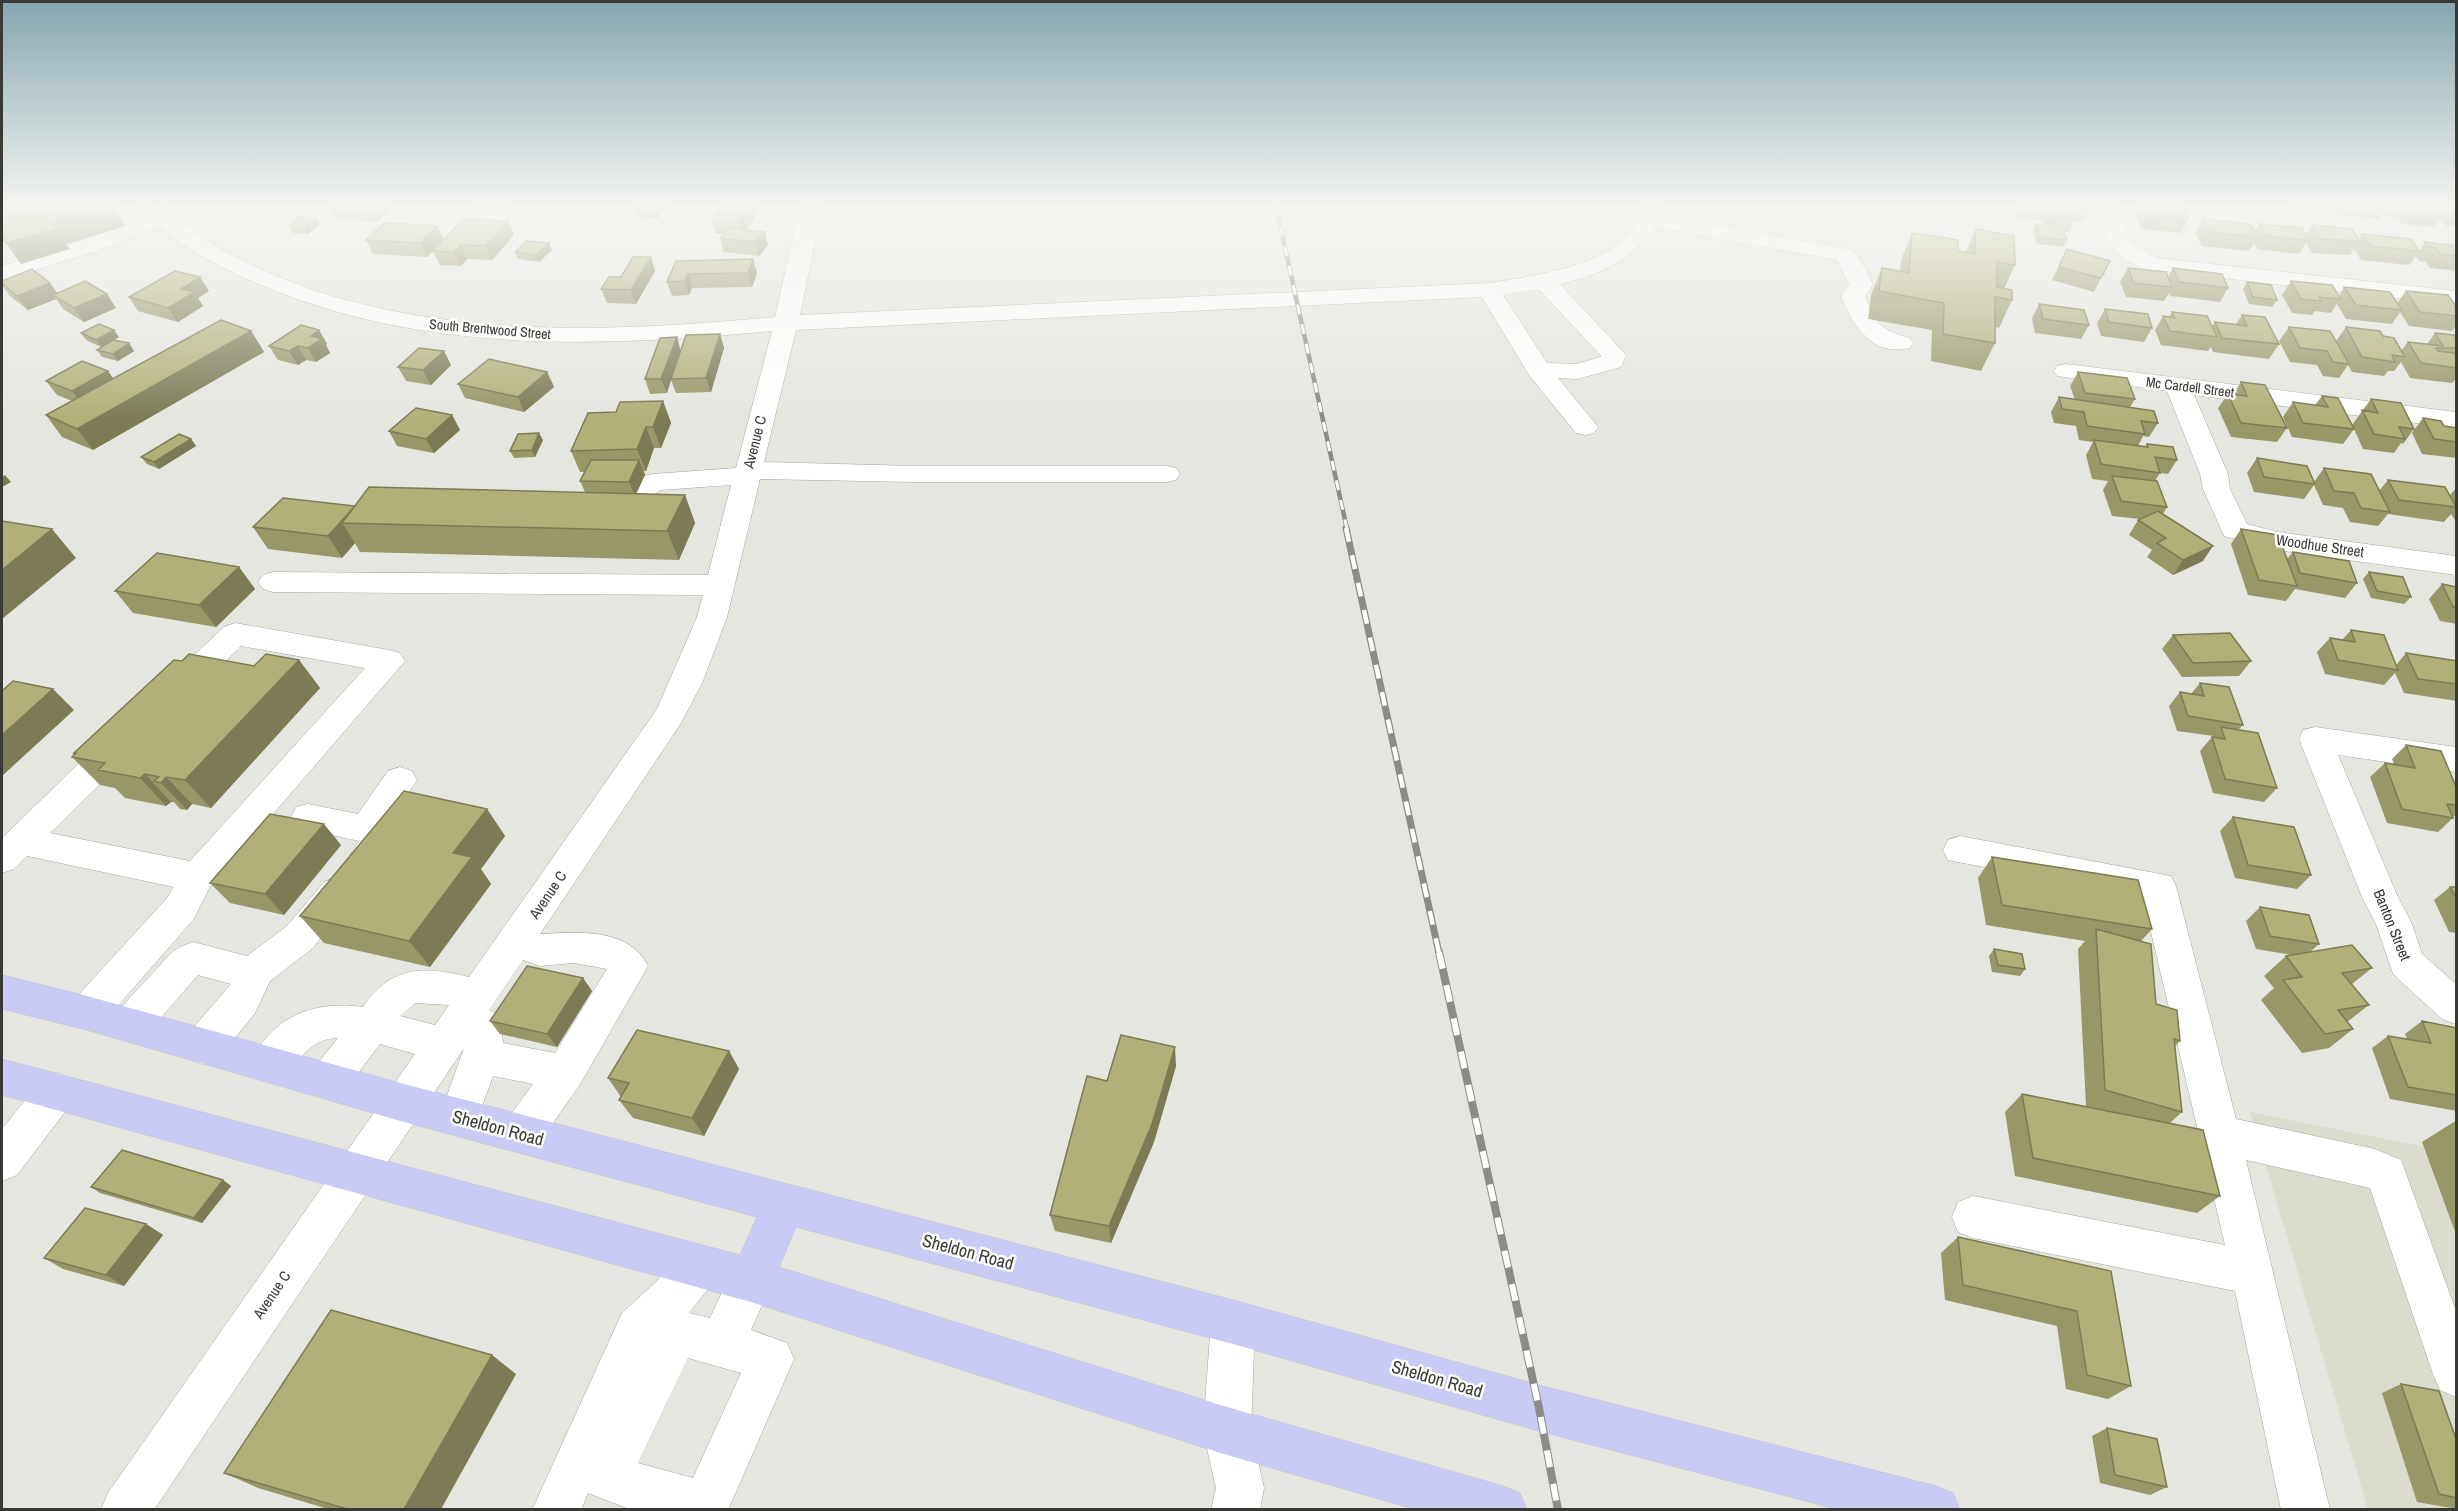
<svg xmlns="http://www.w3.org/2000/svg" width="2458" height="1511" font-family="'Archivo Narrow',sans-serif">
<rect width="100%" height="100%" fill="#e6e6e0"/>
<!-- built -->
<path fill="#dbdbce" d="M2250 1112 2456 1153V1509H2368Z"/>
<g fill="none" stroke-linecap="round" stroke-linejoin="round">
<!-- minor casing -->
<g stroke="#a6a6a0" stroke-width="1">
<path id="minor" d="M141 207C147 207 159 205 164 207 172 210 193 232 203 238 238 261 279 279 319 292 467 339 623 331 775 317L800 207H822L800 315 1489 283C1531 276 1637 264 1640 207H1662L1661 215 1853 250 1867 271 1873 285 1865 296C1876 324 1880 330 1910 338L1913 343 1910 348C1872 357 1853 326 1841 296L1849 285 1837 260 1655 227C1632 261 1598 275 1560 284L1626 355 1621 367 1577 379 1558 378 1598 427 1594 433 1585 435 1576 433 1529 375 1482 297 796 330 764 462 914 466H1166L1176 468 1180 474 1176 480 1166 482H914L760 479 727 617 703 681 681 723 540 934C577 932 629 927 648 966L579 1086 535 1148 521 1153 507 1148 500 1134 507 1120 533 1084 493 1076 473 1131 459 1137 445 1131 439 1118 464 1048 154 1510H101L108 1493 415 1054 380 1044 342 1094 328 1099 314 1094 308 1081 314 1068 338 1038C304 1038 298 1072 269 1083L255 1078 249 1065C271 1017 312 1000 363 1007 391 965 424 966 469 977L657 709 697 617 703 595 273 592 263 589 258 582 263 575 273 572 708 575 731 485 660 490 636 511 599 521 589 518 585 512 589 506 616 499 643 476 653 474 736 468 772 331C602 347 427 354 266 287 228 271 191 254 160 226L97 251 2 280V266L81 241 148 216ZM1539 289 1601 356V357L1576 364 1547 363 1503 295ZM523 960 540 966 574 963 607 969 555 1053 503 1043 501 1025 496 1013 489 1010ZM415 1003 449 1005 435 1025 400 1016Z
M2097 207H2119L2131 242 2157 258 2456 291V305L2145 269C2110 255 2108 241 2097 207Z
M2066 364 2456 412V428L2194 395 2228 474 2230 489 2247 524 2277 532 2456 556V575L2277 550 2224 536 2203 489 2200 474 2167 391 2057 376 2054 371 2057 366Z
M235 623 389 650 400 653 405 661 210 887 193 920 101 1025 87 1030 73 1025 68 1013 73 1001 167 898 174 887 27 856 14 869 2 873V838L109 734 121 731 133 734 137 743 133 752 50 833 190 861 365 668 241 646 189 697 178 700 167 697 162 689 167 681 224 627Z
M2315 727 2456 747V772L2338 755 2397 895 2412 924 2422 954 2456 984V1024L2442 1019 2393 974 2376 924 2362 897 2299 739 2303 730Z
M400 767 412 771 417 780 390 821 398 823 403 833C392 854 381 873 356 865L350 855 359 841 296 827 291 817 296 807 308 804 358 814 388 771Z
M1960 836 2171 876 2176 886 2236 1119 2375 1149 2401 1160 2456 1311V1397L2440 1390 2433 1374 2370 1188 2246 1160 2330 1510H2281L2235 1291 1973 1238 1958 1232 1952 1217 1958 1202 1973 1196 2225 1245 2143 898 1948 860 1943 850 1948 840Z
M337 877 350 882 355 892 313 948 270 981 255 1013 239 1033 216 1058 202 1064 188 1058 182 1046 188 1034 231 984 198 975 144 1037 130 1042 116 1037 111 1025 116 1013 172 952 180 947 193 942 247 956 287 926 324 882Z
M57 1073 71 1078 77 1091 71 1104 17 1175 2 1181V1129L43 1078Z
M699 1244 714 1251 721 1266 714 1281 689 1313 710 1318 735 1264 751 1258 767 1264 773 1280 751 1330 787 1343 794 1359 728 1510H632L588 1493 581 1510H532L622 1313 656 1282 684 1251ZM688 1358 741 1373 693 1478 638 1463Z
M1233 1300 1249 1306 1255 1322 1251 1431 1264 1488 1260 1510H1211L1216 1488 1203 1431 1211 1322 1217 1306Z"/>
</g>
<!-- major casing -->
<g stroke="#c4c4c3" stroke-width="1">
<path id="major" d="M2 975 87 996 404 1084 1233 1300 1539 1385 1936 1486 1953 1493 1960 1510H1840L1539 1431 1233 1344 796 1227 779 1267 1227 1407 1503 1486 1520 1493 1527 1510H1417L1227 1455 751 1302 2 1095V1059L740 1255 757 1217 404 1122 87 1030 2 1009Z"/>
</g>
<!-- minor -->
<use href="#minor" fill="#fff" fill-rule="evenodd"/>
<!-- major -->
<use href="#major" fill="#c9caf5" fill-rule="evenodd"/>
<!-- rail-far2 casing -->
<g stroke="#8b8b87" stroke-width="4.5">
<path id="rail-far2" d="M1276 207 1347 529"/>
</g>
<!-- rail-far1 casing -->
<g stroke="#8b8b87" stroke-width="7">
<path id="rail-far1" d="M1346 528 1439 953"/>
</g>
<!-- rail casing -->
<g stroke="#8b8b87" stroke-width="8">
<path id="rail" d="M1439 952 1539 1408 1558 1510"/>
</g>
<!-- rail-far2 -->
<use href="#rail-far2" stroke="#fffffe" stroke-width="3" stroke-dasharray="10" stroke-linecap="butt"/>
<!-- rail-far1 -->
<use href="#rail-far1" stroke="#fffffe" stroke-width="4.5" stroke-dasharray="14" stroke-linecap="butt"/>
<!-- rail -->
<use href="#rail" stroke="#fffffe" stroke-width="6" stroke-dasharray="17" stroke-linecap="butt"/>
</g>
<!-- wall -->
<path fill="#989768" d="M329 207H393L376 222 335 219Z
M474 207H506L501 213H476Z
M636 207H665L666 209 656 219 636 216 634 209Z
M721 207H756L758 212 746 230 768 245 759 256 724 252 720 238 724 234H716L712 220Z
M2016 207H2088L2089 209 2082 222 2074 221 2069 232 2063 231 2067 240 2063 247 2037 244 2033 231 2036 224 2044 225 2043 221 2018 218Z
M2139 207H2183L2189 219 2181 233 2141 229 2135 215Z
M2287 207H2457V227L2446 226 2441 218 2434 227 2402 224 2398 218 2384 216 2382 213 2379 219 2333 214 2329 208 2326 211Z
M463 219 514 235 492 260 467 259 461 266 440 265 433 251Z
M2203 219 2254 232 2260 224 2305 235 2312 225 2359 240 2362 234 2419 251 2425 242 2457 246V271L2430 268 2426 262 2419 261 2416 256 2409 265 2361 260 2354 249 2350 255 2312 253 2306 243 2299 254 2257 249 2254 243 2249 251 2202 246 2195 232Z
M320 224 308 234 292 233 289 226Z
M437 226 444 240 427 257 373 254 366 240Z
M1976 229 2015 265 2004 289 2012 300 1999 328 1995 327V343L1981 371 1931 361 1932 330 1868 319 1871 295 1882 268 1900 271 1901 260 1912 233 1958 251 1966 252Z
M2067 249 2101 278 2094 292 2052 280Z
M552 250 539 262 518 259 515 252Z
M651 257 655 271 636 304 607 303 601 289Z
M676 261 757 273 752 287 692 288 689 295 672 296 667 282Z
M2128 268 2168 277 2173 268 2228 288 2220 302 2171 296 2169 293 2164 301 2126 297 2120 282Z
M2 281 50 283 57 293 116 308 84 322 63 309 56 299 28 310 10 296 2 285Z
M2291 281 2339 296 2344 287 2397 303 2406 291 2457 308V325L2452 331 2409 326 2400 312 2392 324 2346 319 2337 304 2331 313 2315 311 2312 315 2292 313 2282 295Z
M2247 282 2277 300 2272 307 2249 304 2243 289Z
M209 291 198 298 203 306 178 322 138 311 129 297Z
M2039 304 2089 325 2081 339 2035 333 2032 318Z
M2105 309 2152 328 2144 342 2101 336 2097 323Z
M2172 312 2212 326 2215 322 2236 324 2242 315 2279 344 2269 359 2213 352 2211 347 2208 351 2161 345 2155 330 2163 316 2169 317Z
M2289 327 2342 352 2336 341 2346 327 2383 336 2401 351 2408 342 2427 344 2435 333 2457 339 2456 356 2457 377 2452 383 2410 378 2401 362 2394 371H2388L2384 376 2352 372 2348 365 2339 378 2323 376 2317 365 2290 362 2279 341Z
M319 330 327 344 326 345 330 353 316 362 306 360 298 365 278 360 269 346Z
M251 331 264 352 93 450 62 437 46 415 72 401 57 395 46 381 113 378Z
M81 333 119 337 114 340 134 351 118 361 102 357 97 350 107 344 101 347 86 340Z
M720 334 724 348 711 392 676 393 671 380 667 393 650 394 645 379 681 350Z
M451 365 431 385 406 381 398 367Z
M547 372 554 387 524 412 465 398 458 384Z
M2078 372 2135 399 2130 407 2158 423 2149 437 2143 436 2138 446 2145 447 2147 444 2177 460 2168 474 2160 473 2155 481 2167 507 2163 514 2203 561 2173 575 2147 557 2152 550 2129 535 2138 520 2140 519 2112 516 2103 490 2108 481 2092 479 2086 455 2093 442 2079 440 2076 426 2054 423 2051 412 2059 397 2075 400 2070 386Z
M2241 382 2287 428 2277 442 2231 437 2218 408 2228 394 2233 395Z
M2322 396 2352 425 2371 399 2414 429 2403 444 2401 443 2394 453 2363 449 2354 429 2343 444 2292 437 2283 417 2293 402 2315 405Z
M663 401 671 423 661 448H654L646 471H644L645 475 636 494 685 495 695 523 679 560 360 552 355 543 342 558 268 549 253 527 355 506 585 492 580 481 585 472H580L571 451 616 412Z
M452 415 460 430 434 453 397 446 389 431Z
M2423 418 2444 426 2457 428V458L2422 454 2412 433Z
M191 439 196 446 159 469 147 464 141 457Z
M543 440 535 457 514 458 510 451Z
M2257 458 2314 482 2324 468 2379 491 2388 480 2450 495 2457 487V523L2451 514 2444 522 2388 514 2378 526 2350 522 2343 508 2323 505 2314 485 2304 499 2254 492 2247 473Z
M2241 529 2287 559 2293 552 2357 583 2345 598 2295 589 2286 601 2248 595 2231 544Z
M239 567 255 589 216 627 133 613 115 591Z
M2369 572 2411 597 2404 604 2371 598 2363 579Z
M2442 584 2457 587V624L2440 621 2429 599Z
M2351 630 2396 665 2406 653 2457 661V701L2404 693 2395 673 2384 685 2325 674 2317 652 2330 638 2342 640Z
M2173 635 2251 661 2239 676 2182 677 2162 649Z
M299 660 320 688 211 808 192 804 187 810 180 809 174 802H171L166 806 125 798 115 788 100 785 72 757 75 754 74 753 182 661 254 666Z
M2200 683 2243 725 2238 730 2277 788 2264 802 2213 793 2200 751 2212 737 2214 736 2177 731 2169 706 2180 692 2191 694Z
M2406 745 2456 787H2457V814L2453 817V818L2438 832 2387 823 2370 777 2385 763 2394 764 2392 759Z
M487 809 505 836 481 869 491 884 430 967 324 943 300 916Z
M2233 817 2311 875 2297 889 2235 878 2220 831Z
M341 845 284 915 230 903 210 883Z
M1992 857 2152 929 2141 941 2156 1004 2180 1041 2175 1046 2182 1112 2170 1123 2220 1196 2197 1213 2015 1176 2005 1112 2022 1094 2086 1106 2078 949 2085 941 1986 925 1978 878Z
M2450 887H2457V933L2449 932 2434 900Z
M2260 907 2319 944 2310 952 2372 968 2352 984 2369 1005 2347 1022 2353 1029 2329 1048 2302 1053 2261 1000 2274 988 2264 976 2286 956 2292 955 2256 949 2246 921Z
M1994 949 2025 969 2020 976 1992 972 1989 956Z
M583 978 592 991 557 1047 500 1034 490 1021Z
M2422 1021 2457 1028V1111L2390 1099 2372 1048 2388 1036 2407 1039 2405 1034Z
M729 1051 739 1069 704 1136 633 1118 619 1100 621 1097 608 1078Z
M1176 1066 1154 1142 1111 1243 1055 1231 1050 1215 1107 1081Z
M2457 1120V1237L2422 1142Z
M223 1180 231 1186 202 1223 100 1193 91 1187Z
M146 1224 163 1235 124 1286 63 1269 44 1258Z
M1958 1237 2111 1271 2131 1386 2108 1399 2066 1389 2057 1326 1945 1300 1941 1253Z
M516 1374 441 1509H328L258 1488 224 1473Z
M2401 1384 2457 1442V1509L2417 1502 2382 1393Z
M2107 1428 2167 1487 2150 1495 2100 1483 2092 1436Z"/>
<!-- shaded-wall -->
<path fill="#7c7b55" d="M107 207H114L126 226 66 244 52 223Z
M370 207H393L376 222 369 208Z
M498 207H506L501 213Z
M659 207H665L666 209 656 219 654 212Z
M748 207H756L758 212 743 235 739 221Z
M316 218 320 224 308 234 304 227Z
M508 221 514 235 492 260 486 246Z
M437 226 444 240 427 257 420 243Z
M56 229 70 249 21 264 6 243Z
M765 232 768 245 759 256 755 242Z
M549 243 552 250 539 262 536 255Z
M461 245 467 259 461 266 454 252Z
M651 257 655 271 636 304 631 290Z
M753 259 757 273 752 287 748 273Z
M688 274 692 288 689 295 685 281Z
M200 277 209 291 198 298 203 306 178 322 168 308 181 289Z
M50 283 60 297 53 295 56 299 28 310 17 296Z
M107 294 116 308 84 322 74 308Z
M114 330 119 337 101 347 96 340Z
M319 330 327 344 326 345 330 353 316 362 308 348 311 336Z
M251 331 264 352 93 450 77 429Z
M720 334 724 348 711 392 706 378Z
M677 337 681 352 671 379V380L667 393 661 379Z
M129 343 134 351 118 361 113 354Z
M298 346 306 360 298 365 289 351Z
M444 351 451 365 431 385 423 370Z
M108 371 118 385 83 405 72 391Z
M547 372 554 387 524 412 518 397Z
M663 401 671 423 661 448 653 427Z
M452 415 460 430 434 453 426 439Z
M646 427 654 448 646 471 637 449Z
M539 433 543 440 535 457 532 450Z
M191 439 196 446 159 469 154 462Z
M639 460 645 475 635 496 629 482Z
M5 475 11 482 2 487V477Z
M685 495 695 523 679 560 667 531Z
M355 506 342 523 355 543 342 558 328 536Z
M52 529 76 558 2 619V570Z
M2213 546 2203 561 2173 575 2183 560Z
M239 567 255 589 216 627 199 605Z
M299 660 320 688 211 808 185 780Z
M53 689 74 710 2 776V735Z
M145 774 171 802 166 806 140 778Z
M166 777 192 804 187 810 161 783Z
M487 809 505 836 481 869 491 884 430 967 409 941 453 853Z
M324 824 341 845 284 915 265 894Z
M583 978 592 991 557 1047 547 1034Z
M1175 1047 1176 1066 1154 1142 1111 1243 1109 1226Z
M729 1051 739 1069 704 1136 692 1118Z
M223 1180 231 1186 202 1223 194 1218Z
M146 1224 163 1235 124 1286 106 1275Z
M492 1355 516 1374 441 1509H404Z"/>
<!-- building -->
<path fill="#b1b079" stroke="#7c7b55" stroke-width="1.5" d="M16 207H107L52 223 56 229 6 243 2 236V211Z
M353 207H370L369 208Z
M636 207H659L654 212 634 209Z
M721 207H748L739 221 712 220Z
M2045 207H2072L2075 218 2051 215 2049 208Z
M2075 207H2088L2089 209Z
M2145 207H2183L2189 219 2149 215Z
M2409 207H2439L2444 213 2411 210Z
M2452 207H2457V213H2456Z
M301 216 316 218 304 227 289 226Z
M463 219 508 221 486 246 461 245 454 252 433 251Z
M2203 219 2250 224 2257 237 2209 232Z
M384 223 437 226 420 243 366 240Z
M2036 224 2062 227 2067 240 2040 238Z
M2260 224 2302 228 2308 240 2266 236Z
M2312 225 2352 229 2360 241 2321 239Z
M729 228 765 232 755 242 720 238Z
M1976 229 2014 236 2015 265 1997 262V287L2012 290V300L1995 297V343L1943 334 1944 303 1879 291 1882 268 1909 273 1912 233 1958 240V251L1975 254Z
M2362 234 2411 239 2419 251 2370 246Z
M527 241 549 243 536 255 515 252Z
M2425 242 2457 246V256L2440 254 2436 248 2429 247Z
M2067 249 2110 261 2101 278 2059 267Z
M633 257H651L631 290 601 289 609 277H621Z
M753 259 748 273 688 274 685 281 667 282 676 261Z
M2128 268 2166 272 2172 287 2134 283Z
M2173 268 2222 274 2228 288 2179 282Z
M32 269 50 283 17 296 2 283V281Z
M175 271 200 277 181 289 195 292 168 308 129 297Z
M85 281 107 294 74 308 53 295Z
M2291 281 2332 285 2341 299 2319 297 2321 301 2301 299Z
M2247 282 2271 285 2277 300 2253 297Z
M2344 287 2390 292 2402 310 2356 305Z
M2406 291 2448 295 2457 308V316L2420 312Z
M2039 304 2084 310 2089 325 2043 319Z
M2105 309 2148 314 2152 328 2109 322Z
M2172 312 2207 316 2217 337 2170 331 2163 316 2175 318Z
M2242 315 2265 317 2279 344 2222 338 2215 322 2247 326Z
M221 320 251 331 77 429 46 415Z
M99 324 114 330 96 340 81 333Z
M301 325 319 330 311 336 322 339 308 348 298 346 289 351 269 346Z
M2289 327 2330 331 2349 364 2333 362 2327 351 2300 348Z
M2346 327 2380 331 2383 336 2394 338 2405 357 2392 355 2395 362 2362 357Z
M2435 333 2454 335 2457 339V348H2436L2438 351 2454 353 2457 357V368L2421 363 2408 342 2443 346Z
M720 334 706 378 671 379 686 335Z
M677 337 661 379H645L660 338Z
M113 340 129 343 113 354 97 350Z
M419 348 444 351 423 370 398 367Z
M489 359 547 372 518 397 458 384Z
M82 361 108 371 72 391 46 381Z
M2078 372 2127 378 2135 399 2085 393Z
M2241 382 2265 385 2287 428 2241 423 2228 394 2247 396Z
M2322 396 2338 398 2354 429 2303 423 2293 402 2328 407Z
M2059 397 2154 411 2158 423 2141 421 2145 434 2087 426 2084 412 2062 409Z
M2371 399 2401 403 2414 429 2399 427 2405 439 2374 434 2362 410 2378 413Z
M663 401 653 427H646L637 449 571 451 588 413 616 412 620 402Z
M416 408 452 415 426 439 389 431Z
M2423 418 2441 421 2444 426 2457 428V442L2434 439Z
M539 433 532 450 510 451 518 434Z
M179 434 191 439 154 462 141 457Z
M2094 440 2148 447 2147 444 2173 447 2177 460 2155 457 2160 473 2101 464Z
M2257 458 2307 466 2315 484 2264 477Z
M591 460H639L629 482 580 481Z
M2324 468 2371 474 2390 512 2361 508 2354 493 2334 491Z
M2112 476 2157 481 2167 507 2121 501Z
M2388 480 2445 487 2456 507 2399 500Z
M369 487 685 495 667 531 342 523Z
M283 498 355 506 328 536 253 527Z
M2158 511 2213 546 2183 560 2157 543 2166 538 2138 520Z
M2 521 52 529 2 570Z
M2241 529 2278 535 2297 586 2259 580Z
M2293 552 2349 561 2357 583 2300 573Z
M157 553 239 567 199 605 115 591Z
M2369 572 2403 577 2411 597 2377 591Z
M2442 584 2457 587V607H2453Z
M2351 630 2384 635 2398 670 2338 660 2330 638 2355 642Z
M2230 633 2251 661 2193 663 2173 635Z
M2406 653 2457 661V684L2418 679Z
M189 654 254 666 266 654 299 660 185 780 166 777 161 783 154 781 159 777 145 774 140 778 98 770 105 763 72 757 76 753H74L174 660 182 661Z
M13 681 53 689 2 735V691Z
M2200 683 2229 687 2243 725 2188 716 2180 692 2204 696Z
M2221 727 2258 733 2277 788 2225 779 2212 737 2225 739Z
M2406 745 2441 751 2457 789V805L2447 804 2453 818 2402 809 2385 763 2415 768Z
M404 791 487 809 453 853 472 857 409 941 300 916Z
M270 814 324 824 265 894 210 883Z
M2233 817 2294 827 2311 875 2248 865Z
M1992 857 2138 880 2152 929 2002 905Z
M2450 887H2457V899Z
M2260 907 2309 915 2319 944 2270 936Z
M2096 929 2151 944 2156 1004 2177 1010 2180 1041 2174 1039 2182 1112 2105 1090Z
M2352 945 2372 968 2342 973 2369 1005 2338 1010 2353 1029 2325 1034 2283 980 2302 977 2286 956Z
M1994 949 2022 954 2025 969 1998 965Z
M527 966 583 978 547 1034 490 1021Z
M2422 1021 2457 1028V1095L2408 1087 2388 1036 2431 1043Z
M637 1030 729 1051 692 1118 619 1100 629 1083 608 1078Z
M1121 1035 1175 1047 1152 1124 1109 1226 1050 1215 1087 1076 1107 1081Z
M2022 1094 2203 1130 2220 1196 2033 1158Z
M122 1150 223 1180 194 1218 91 1187Z
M85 1208 146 1224 106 1275 44 1258Z
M1958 1237 2111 1271 2131 1386 2087 1375 2077 1311 1963 1285Z
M331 1310 492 1355 404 1509H347L224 1473Z
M2401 1384 2439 1391 2457 1442V1498L2439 1494Z
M2107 1428 2157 1439 2167 1487 2115 1475Z"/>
<!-- sky -->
<linearGradient id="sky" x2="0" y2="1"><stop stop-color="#85a6af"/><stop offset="0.49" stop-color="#f4f4f1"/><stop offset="1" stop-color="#f4f4f1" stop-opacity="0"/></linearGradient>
<rect width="2458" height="419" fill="url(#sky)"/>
<g text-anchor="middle" stroke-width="5" stroke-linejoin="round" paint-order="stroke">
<!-- far-street labels -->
<g font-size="14" fill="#393936" stroke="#fffffe">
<text transform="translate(490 329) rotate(5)" y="5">South Brentwood Street</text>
<text transform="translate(2190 387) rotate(7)" y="5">Mc Cardell Street</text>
</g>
<!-- street labels -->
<g font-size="15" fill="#393936" stroke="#fffffe">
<text transform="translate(755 442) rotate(-76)" y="5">Avenue C</text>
<text transform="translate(2320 546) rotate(8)" y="5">Woodhue Street</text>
<text transform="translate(548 895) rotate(-56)" y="5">Avenue C</text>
<text transform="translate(2392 925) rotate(68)" y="5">Banton Street</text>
<text transform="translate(272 1295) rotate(-56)" y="5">Avenue C</text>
</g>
<!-- near-street labels -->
<g font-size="18" fill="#393936" stroke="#fffffe">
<text transform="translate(498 1128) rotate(15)" y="6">Sheldon Road</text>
<text transform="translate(968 1252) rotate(15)" y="6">Sheldon Road</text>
<text transform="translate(1437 1379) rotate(16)" y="6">Sheldon Road</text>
</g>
</g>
<!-- border -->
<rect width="2458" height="1511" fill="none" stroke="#393936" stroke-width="6"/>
</svg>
